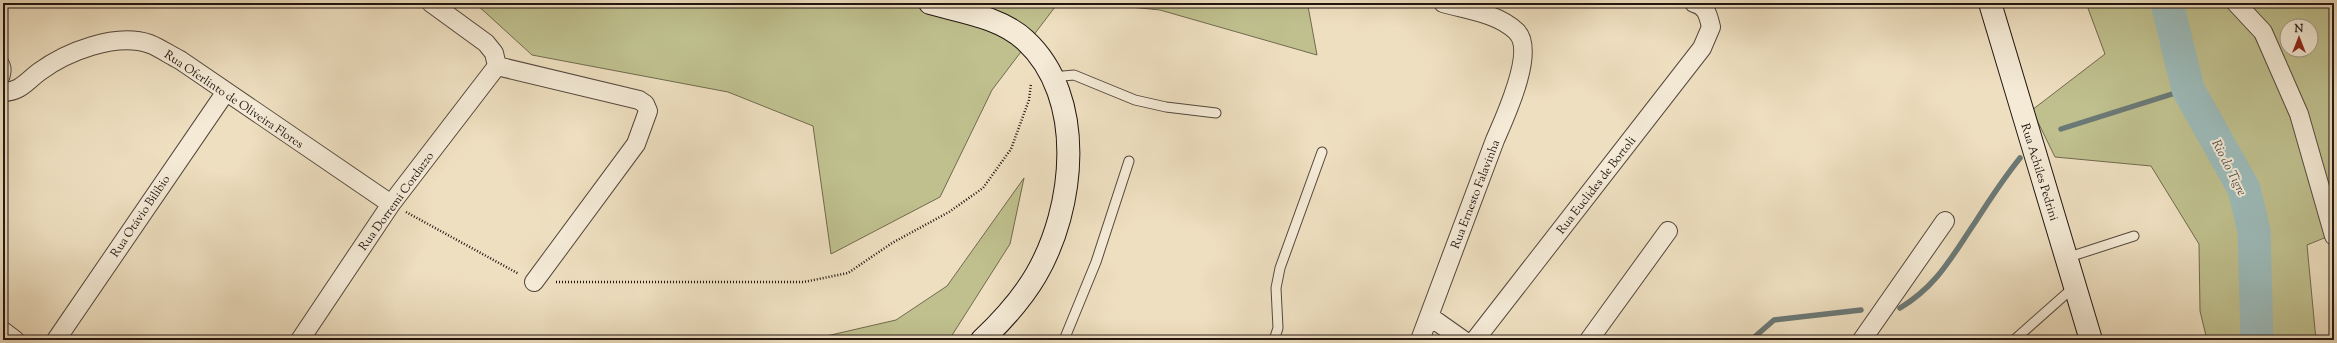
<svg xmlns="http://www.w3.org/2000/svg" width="2337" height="343" font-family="'Sorts Mill Goudy',serif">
<rect width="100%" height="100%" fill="#eedfc0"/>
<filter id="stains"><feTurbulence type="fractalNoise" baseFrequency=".005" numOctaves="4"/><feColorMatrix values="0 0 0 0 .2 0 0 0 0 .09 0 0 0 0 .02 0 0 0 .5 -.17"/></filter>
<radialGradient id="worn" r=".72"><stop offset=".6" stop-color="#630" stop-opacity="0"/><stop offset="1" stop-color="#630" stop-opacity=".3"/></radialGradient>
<!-- green -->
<path fill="#bfc08e" stroke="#706a4f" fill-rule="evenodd" d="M475 3H1058L992 90 940 197 831 254 813 126 728 92 532 55Z
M1091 3H1306L1308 6 1317 55 1160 10Z
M1844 3H1949V4H1846Z
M2086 3H2334V234L2307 245 2316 340H2207L2200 311 2199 244 2151 166 2055 157 2032 110 2105 54ZM2287 26H2311V50H2287Z
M1024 178 1010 244 949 340H809L896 320 947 286Z"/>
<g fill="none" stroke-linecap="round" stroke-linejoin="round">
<!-- stream -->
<path stroke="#6b7976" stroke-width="5.5" d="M2061 129 2188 89
M1900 308C1938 285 1952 256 1976 221 1990 199 2004 178 2020 158
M1751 340 1774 320 1861 310"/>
<!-- river -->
<path stroke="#9cbbba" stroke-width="33" d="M2167 3 2188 89 2244 189 2254 231 2257 340"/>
<!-- lane casing -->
<g stroke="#54483c" stroke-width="11">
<path id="lane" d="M3 61C8 67 6 76 3 82
M1052 77 1074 75 1135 100 1166 107 1216 113
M2066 258 2134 236
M1064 340 1096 262 1129 161
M1274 340 1278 328 1276 288 1280 268 1322 152
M2014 340 2075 286"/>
</g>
<!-- street casing -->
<g stroke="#54483c" stroke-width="20">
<path id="street" d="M431 3 486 43 494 53 497 66
M2236 3 2263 32 2299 114 2334 236
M497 66 639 100 645 104 648 111 636 144 534 282
M3 92C20 92 27 81 39 72 66 52 116 32 150 44 160 48 170 55 180 60L391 204
M1429 316 1463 340
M3 331 15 340
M56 340 225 93
M300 340 391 204 497 66
M1420 340 1495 140C1504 119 1537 50 1516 31 1497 13 1467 10 1443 3
M1475 340 1702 48 1711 27C1708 15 1707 7 1694 3
M1589 340 1668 231
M1862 340 1945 221"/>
</g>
<!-- secondary casing -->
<g stroke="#211510" stroke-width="24">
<path id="secondary" d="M930 3C962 12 1000 17 1025 40 1087 97 1075 208 1036 275 1022 299 1002 321 982 340
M1990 3 2091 340"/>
</g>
<!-- path -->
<path stroke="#211510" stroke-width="2.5" stroke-dasharray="1 2" stroke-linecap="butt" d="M406 212 519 274
M556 282H804L848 273 892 243 949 212 983 188 1011 149 1029 100 1031 84"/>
<!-- lane -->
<use href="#lane" stroke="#f4ead6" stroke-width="9"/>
<!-- street -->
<use href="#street" stroke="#f4ead6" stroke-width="18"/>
<!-- secondary -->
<use href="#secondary" stroke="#f4ead6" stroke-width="22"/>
</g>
<g text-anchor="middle" stroke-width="4" stroke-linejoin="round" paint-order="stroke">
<!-- street labels -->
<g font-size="12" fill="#211510" stroke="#f4ead6">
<text transform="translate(234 99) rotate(34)" y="4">Rua Oferlinto de Oliveira Flores</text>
<text transform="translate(2040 172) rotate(73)" y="4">Rua Achiles Pedrini</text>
<text transform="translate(1596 185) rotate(-52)" y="4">Rua Euclides de Bortoli</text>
<text transform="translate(1475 194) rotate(-69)" y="4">Rua Ernesto Falavinha</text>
<text transform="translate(396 201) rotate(-54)" y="4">Rua Dorremi Cordazzo</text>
<text transform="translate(140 216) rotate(-56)" y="4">Rua Otávio Bilibio</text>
</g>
<!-- water labels -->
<g font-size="13" font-style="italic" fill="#4c4f4c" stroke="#f4ead6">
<text transform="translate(2230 167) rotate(63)" y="5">Rio do Tigre</text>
</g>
</g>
<!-- margin -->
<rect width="2337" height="343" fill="none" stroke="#eedfc0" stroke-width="16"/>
<rect x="4" y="4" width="2329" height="335" fill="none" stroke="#211510" stroke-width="2"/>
<rect x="8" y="8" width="2321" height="327" fill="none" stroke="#211510"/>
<!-- north arrow -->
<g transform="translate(2299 38)"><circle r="19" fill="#f4ead6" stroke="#a09587"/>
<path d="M0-3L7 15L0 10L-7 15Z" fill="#8f2418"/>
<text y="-6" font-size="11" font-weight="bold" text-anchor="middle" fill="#211510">N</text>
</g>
<rect width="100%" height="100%" filter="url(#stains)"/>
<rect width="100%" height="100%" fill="url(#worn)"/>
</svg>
